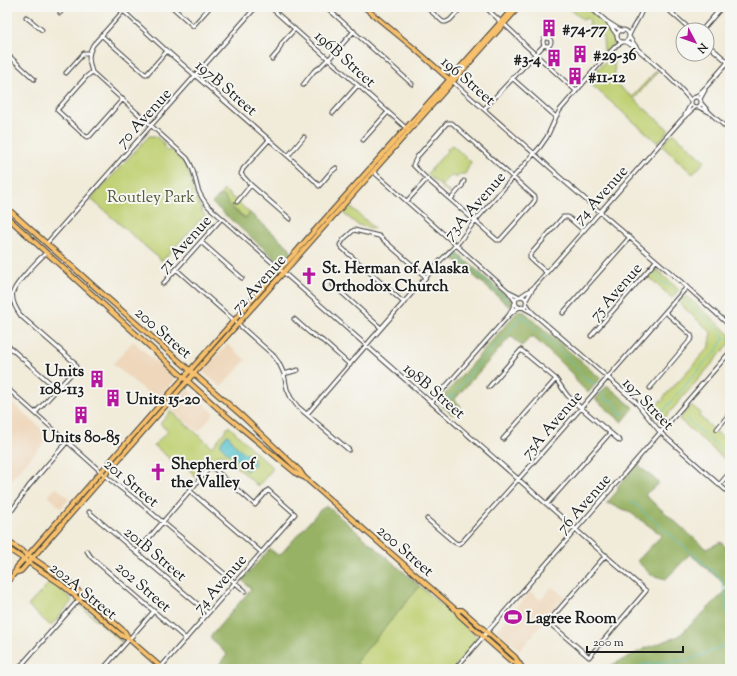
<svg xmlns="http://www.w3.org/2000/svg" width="737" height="676" font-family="'Sorts Mill Goudy',serif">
<rect width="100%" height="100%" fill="#f6f6f2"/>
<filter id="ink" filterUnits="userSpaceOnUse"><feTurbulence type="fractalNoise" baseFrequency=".025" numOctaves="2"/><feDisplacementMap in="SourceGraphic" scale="8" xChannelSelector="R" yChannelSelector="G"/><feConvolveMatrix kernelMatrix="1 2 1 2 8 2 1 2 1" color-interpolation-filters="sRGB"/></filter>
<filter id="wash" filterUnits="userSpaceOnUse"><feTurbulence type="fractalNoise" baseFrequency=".012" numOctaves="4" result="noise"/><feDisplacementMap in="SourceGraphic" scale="16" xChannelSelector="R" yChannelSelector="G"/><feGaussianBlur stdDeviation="0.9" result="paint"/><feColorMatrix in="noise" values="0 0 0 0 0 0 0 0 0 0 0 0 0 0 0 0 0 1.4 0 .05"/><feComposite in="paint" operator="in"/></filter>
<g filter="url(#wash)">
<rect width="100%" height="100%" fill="#f1ebd9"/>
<!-- built -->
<path fill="#eed7bb" d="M133 341 175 379 156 400 113 364Z
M227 344 246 360 221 387 202 372Z
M189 390 214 413 198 432 170 408 185 391Z
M7 398 50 436 7 484Z
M56 487 69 499 61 508 48 496Z
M552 587 565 597 520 650 497 630 531 591 540 600Z"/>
<!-- green -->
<path fill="#c0d073" stroke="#6e7648" d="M568 7H585L602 22H605C618 37 619 37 607 52L606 53 604 51 603 37 589 25 590 21 587 18 583 20Z
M610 54 614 57 615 83 632 97 657 70 658 71 634 99 669 130 658 143 587 81 609 57Z
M673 133 705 161 693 174 662 146Z
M149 136H155L164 143V148L167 151 171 150C178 157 186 164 189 173 192 181 192 190 196 198 198 203 202 207 202 212L205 215 162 261 91 199Z
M452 145 471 162 465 174H460L457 177V178L453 176H451L442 185 451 194H450L439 185 440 184 439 183 438 184 427 174 448 150 447 149 451 146Z
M224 190 250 213 246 218 231 207 222 196 218 197Z
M350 206 374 228V229L358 225 344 214 345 211Z
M656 269 679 290 672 298 649 277Z
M686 296 730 334V343L663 420 659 421 650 413 661 400 662 402 664 400 663 398 710 346 711 332 679 303Z
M691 405 701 413 699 416 730 444V464L679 419Z
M171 411 212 447 229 426 251 448 273 468 271 471 258 486 224 455 220 454 212 462 209 460 205 461 202 464V468L195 476 184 464 178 466 154 445 168 431 160 424Z
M51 581 70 598 72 601 51 626 28 606Z
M420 586 478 638V639L453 669H363L356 662Z
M79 604 82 605 121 639 123 643 86 611Z"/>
<!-- forest -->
<path fill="#98b265" stroke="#5a6740" d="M222 196H224L231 207 243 217 246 218 250 213 290 248 291 253 282 262 278 261 212 203 218 197Z
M454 252 457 253 511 300 512 304 510 307 451 256Z
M519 310 523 311 600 378V379L588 393 577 382 573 375 557 359 532 336 522 346 511 336 454 400 461 406 453 415 440 404V400Z
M607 386H608L634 408 622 422 595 399Z
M637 464 659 483 648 492 645 495 706 549 721 542 730 551V669H608L610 666 646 648 679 636 728 589 720 580 690 554 666 579 651 575 637 561 662 535 628 511 607 503 618 490V486Z
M327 506 420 586 356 662 363 669H224L220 663 227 655 210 637 251 589 242 580 270 549 279 556 320 510Z"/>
<!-- water -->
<path fill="#54c1cd" stroke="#386e74" d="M227 435 229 436C231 440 235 445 239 449 246 455 252 453 255 464L248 470 246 471C240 460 228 455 221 446V442Z"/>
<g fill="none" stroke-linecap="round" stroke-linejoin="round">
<!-- stream -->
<path stroke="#54c1cd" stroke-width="1" d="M455 254 508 301
M654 273 661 281 668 285 671 289 675 292
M684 300 721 332 724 337
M522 314 534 327 575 365 585 379 595 384
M724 338 730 339
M603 391C604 393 604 395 605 398 606 402 611 400 614 402 619 406 615 415 625 413
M445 402 453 395C471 372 490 350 510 330 515 325 518 319 523 316
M661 416 665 409 670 403 677 394 685 387 690 379 698 371 705 362 716 352 720 344 724 338
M686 419 730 457
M631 501 722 579 730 630
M631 669 644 664 655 663 689 660 719 648 730 642"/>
</g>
</g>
<g filter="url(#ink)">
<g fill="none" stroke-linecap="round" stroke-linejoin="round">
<!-- minor casing -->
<g stroke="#3c3b38" stroke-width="5">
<path id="minor" d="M119 7 167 51 288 156 316 182 319 186 331 172 336 168
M127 7 93 45C87 56 89 61 92 72L187 158C195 170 194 177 198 189 200 196 204 201 208 206L518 479 646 591 589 657 548 622 606 555
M172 7 193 26 210 7
M270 7 406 128
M326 7 412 84
M426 7 443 22H446L450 20 462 7
M485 7 498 19 500 23
M590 7 606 21 622 31
M665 7 691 30
M60 13 65 7
M673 13 678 7
M26 17 42 30
M504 24 519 38 524 44 576 91
M609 24 617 35
M702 30 722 7
M617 36a6 6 0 1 1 12 0a6 6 0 1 1-12 0Z
M101 35 145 74H147L167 51
M629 36C633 25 640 19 643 7
M629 37 637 48
M543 42a4 4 0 1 1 8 0a4 4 0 1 1-8 0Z
M625 42C634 45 641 52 648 58 663 71 679 85 691 101
M707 44 730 64
M7 54 34 79
M272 59 278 52 282 43 295 29
M92 72 86 77 57 110 85 136 87 137 90 136 123 99
M66 73 84 53H89
M512 78 556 117
M453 82 555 172 556 174 687 287 730 326
M303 85 314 71 319 68 327 60 329 59 354 31
M691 102a5 5 0 1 1 10 0a5 5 0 1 1-10 0Z
M696 97 707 86 728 62
M700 99 705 90
M701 103 709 112 730 131
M698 107 709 112
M484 109 544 45
M333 113 358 85
M685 115 691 104
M447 123H452L535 197V200L533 203 500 240H497L427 179 413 165 417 157Z
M269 140 243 169 241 174 251 185 290 219
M363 140 388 112
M288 156 304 137
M374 171 377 175 508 291 515 301
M451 199 462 186 464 181
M407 201 427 179
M237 202 251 185
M201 242 242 278
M47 243 256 7
M176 269 273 355 279 363 284 374 287 389 291 398 298 407 349 450
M546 272 532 260 530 258V255L563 217H568L583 230
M163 284 222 218
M333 285 381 328
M508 291 518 296
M521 296 533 288 682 119 695 107
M515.5 302a5.5 5.5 0 1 1 11 0a5.5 5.5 0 1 1-11 0Z
M526 300 533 288
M404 303 342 248 340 245 344 239 354 230 379 236 426 277
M526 303 533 313
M522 307 533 313 635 401 660 432 730 494
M563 313 630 237
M509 315 515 303
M294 319 310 333 323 341 350 365
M591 336 656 261
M7 345 57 389
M284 374 298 370
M489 387 521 350 556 379 567 395 574 402 620 441
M7 388 108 478 140 503 245 591
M650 388 692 338 691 335 665 312
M431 403 509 315 519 307
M35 413 74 371 76 367 74 362 21 316C16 309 11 300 13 292 16 283 38 260 46 253
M307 414 369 342 441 260 459 242 475 221 540 147 547 137 556 117 560 110 609 53 617 45 623 42
M717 429 730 413
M503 439 556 379
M719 485 730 472
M189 490 261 552
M547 504 610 433
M89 512 208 613
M7 514 13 509 29 486 67 442
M427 519 454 542 458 544 462 542 532 464 687 287
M87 551 91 557 186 639
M136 553 211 466 255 505 268 490 295 514 161 667
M18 669 83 595
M103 669 154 611
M455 669 730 352"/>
</g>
<!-- major casing -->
<g stroke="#3c3b38" stroke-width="6">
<path id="major" d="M364 7 415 49 450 80
M7 208 96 288 241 415 300 471 304 477 456 610 459 615 511 661 521 666
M7 217 222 412 297 474 303 477
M7 541 16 547 68 582 125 632 129 639 163 669
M7 548 61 584 122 636 129 639
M14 573 21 571 197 370 519 7
M7 582 14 574 17 567 28 555 221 335 277 272 295 253 307 239 514 7
M456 610H462L515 657 521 666 524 669"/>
</g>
<!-- minor -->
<use href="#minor" stroke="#fff" stroke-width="3"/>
<!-- major -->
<use href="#major" stroke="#f7c06c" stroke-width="4"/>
</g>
</g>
<!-- icons -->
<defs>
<g id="building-bare" transform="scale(1.38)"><path d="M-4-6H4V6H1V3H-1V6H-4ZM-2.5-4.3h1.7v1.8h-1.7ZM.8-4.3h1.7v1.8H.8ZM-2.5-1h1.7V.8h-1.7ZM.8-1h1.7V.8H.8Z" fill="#b5179e" stroke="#f6f6f2" stroke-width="2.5" paint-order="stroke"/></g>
<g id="church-bare" transform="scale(1.38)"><path d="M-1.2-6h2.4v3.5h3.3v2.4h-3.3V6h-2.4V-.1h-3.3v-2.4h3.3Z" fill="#b5179e" stroke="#f6f6f2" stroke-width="2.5" paint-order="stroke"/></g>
<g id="stadium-bare" transform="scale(1.38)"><path d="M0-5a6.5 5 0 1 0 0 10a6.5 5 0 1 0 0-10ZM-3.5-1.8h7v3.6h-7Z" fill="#b5179e" stroke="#f6f6f2" stroke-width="2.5" paint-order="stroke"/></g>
</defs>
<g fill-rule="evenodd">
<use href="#building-bare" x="549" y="28"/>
<use href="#building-bare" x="580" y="54"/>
<use href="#building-bare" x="554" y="58"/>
<use href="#building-bare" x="575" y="76"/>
<use href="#church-bare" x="309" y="276"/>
<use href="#building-bare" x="97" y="379"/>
<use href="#building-bare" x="113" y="398"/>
<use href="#building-bare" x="81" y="415"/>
<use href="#church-bare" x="158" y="472"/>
<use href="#stadium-bare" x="513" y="617"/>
</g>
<g text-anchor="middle" stroke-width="4" stroke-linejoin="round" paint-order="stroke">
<!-- poi labels -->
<g font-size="16" font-weight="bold" fill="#1c1c1c" stroke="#f6f6f2" text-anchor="start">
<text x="562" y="34">#74-77</text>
<text x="593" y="60">#29-36</text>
<text x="541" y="64" text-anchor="end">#3-4</text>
<text x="588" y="82">#11-12</text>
<text x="322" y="273">St. Herman of Alaska<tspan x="322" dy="18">Orthodox Church</tspan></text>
<text x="84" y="376" text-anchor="end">Units<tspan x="84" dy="18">108-113</tspan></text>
<text x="126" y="404">Units 15-20</text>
<text x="81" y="442" text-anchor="middle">Units 80-85</text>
<text x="171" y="469">Shepherd of<tspan x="171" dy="18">the Valley</tspan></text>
<text x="526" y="623">Lagree Room</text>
</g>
<!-- street labels -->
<g font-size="16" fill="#1c1c1c" stroke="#f6f6f2">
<text transform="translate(346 58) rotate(42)" y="6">196B Street</text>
<text transform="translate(469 80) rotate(41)" y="6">196 Street</text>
<text transform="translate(227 87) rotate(41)" y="6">197B Street</text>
<text transform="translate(143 117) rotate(-48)" y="6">70 Avenue</text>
<text transform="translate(600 194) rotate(-48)" y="6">74 Avenue</text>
<text transform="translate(474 205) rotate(-49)" y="6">73A Avenue</text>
<text transform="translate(184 243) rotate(-48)" y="6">71 Avenue</text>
<text transform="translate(258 283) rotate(-48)" y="6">72 Avenue</text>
<text transform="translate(615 291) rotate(-49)" y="6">75 Avenue</text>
<text transform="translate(164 332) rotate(41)" y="6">200 Street</text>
<text transform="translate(435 390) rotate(41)" y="6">198B Street</text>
<text transform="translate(649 403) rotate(46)" y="6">197 Street</text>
<text transform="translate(551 424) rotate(-49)" y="6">75A Avenue</text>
<text transform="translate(132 482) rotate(40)" y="6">201 Street</text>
<text transform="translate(583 503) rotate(-49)" y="6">76 Avenue</text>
<text transform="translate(406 550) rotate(41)" y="6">200 Street</text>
<text transform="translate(156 553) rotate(40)" y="6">201B Street</text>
<text transform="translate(219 583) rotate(-49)" y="6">74 Avenue</text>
<text transform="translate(144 586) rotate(41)" y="6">202 Street</text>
<text transform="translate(84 590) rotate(39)" y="6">202A Street</text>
</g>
<!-- park labels -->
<g font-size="16" fill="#555b3a" stroke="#f6f6f2">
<text x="151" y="202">Routley Park</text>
</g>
</g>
<!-- margin -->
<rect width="737" height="676" fill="none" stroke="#f6f6f2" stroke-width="24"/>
<!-- north arrow -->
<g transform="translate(695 42) rotate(131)"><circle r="19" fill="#f6f6f2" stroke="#9f9f9c"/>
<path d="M0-3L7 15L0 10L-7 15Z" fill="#b5179e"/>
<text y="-6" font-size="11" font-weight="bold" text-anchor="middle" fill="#1c1c1c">N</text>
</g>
<!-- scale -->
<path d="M587 646v6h96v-6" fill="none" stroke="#1c1c1c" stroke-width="2"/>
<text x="593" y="646" font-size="12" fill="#1c1c1c" stroke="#f6f6f2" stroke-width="3" paint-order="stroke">200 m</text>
</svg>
